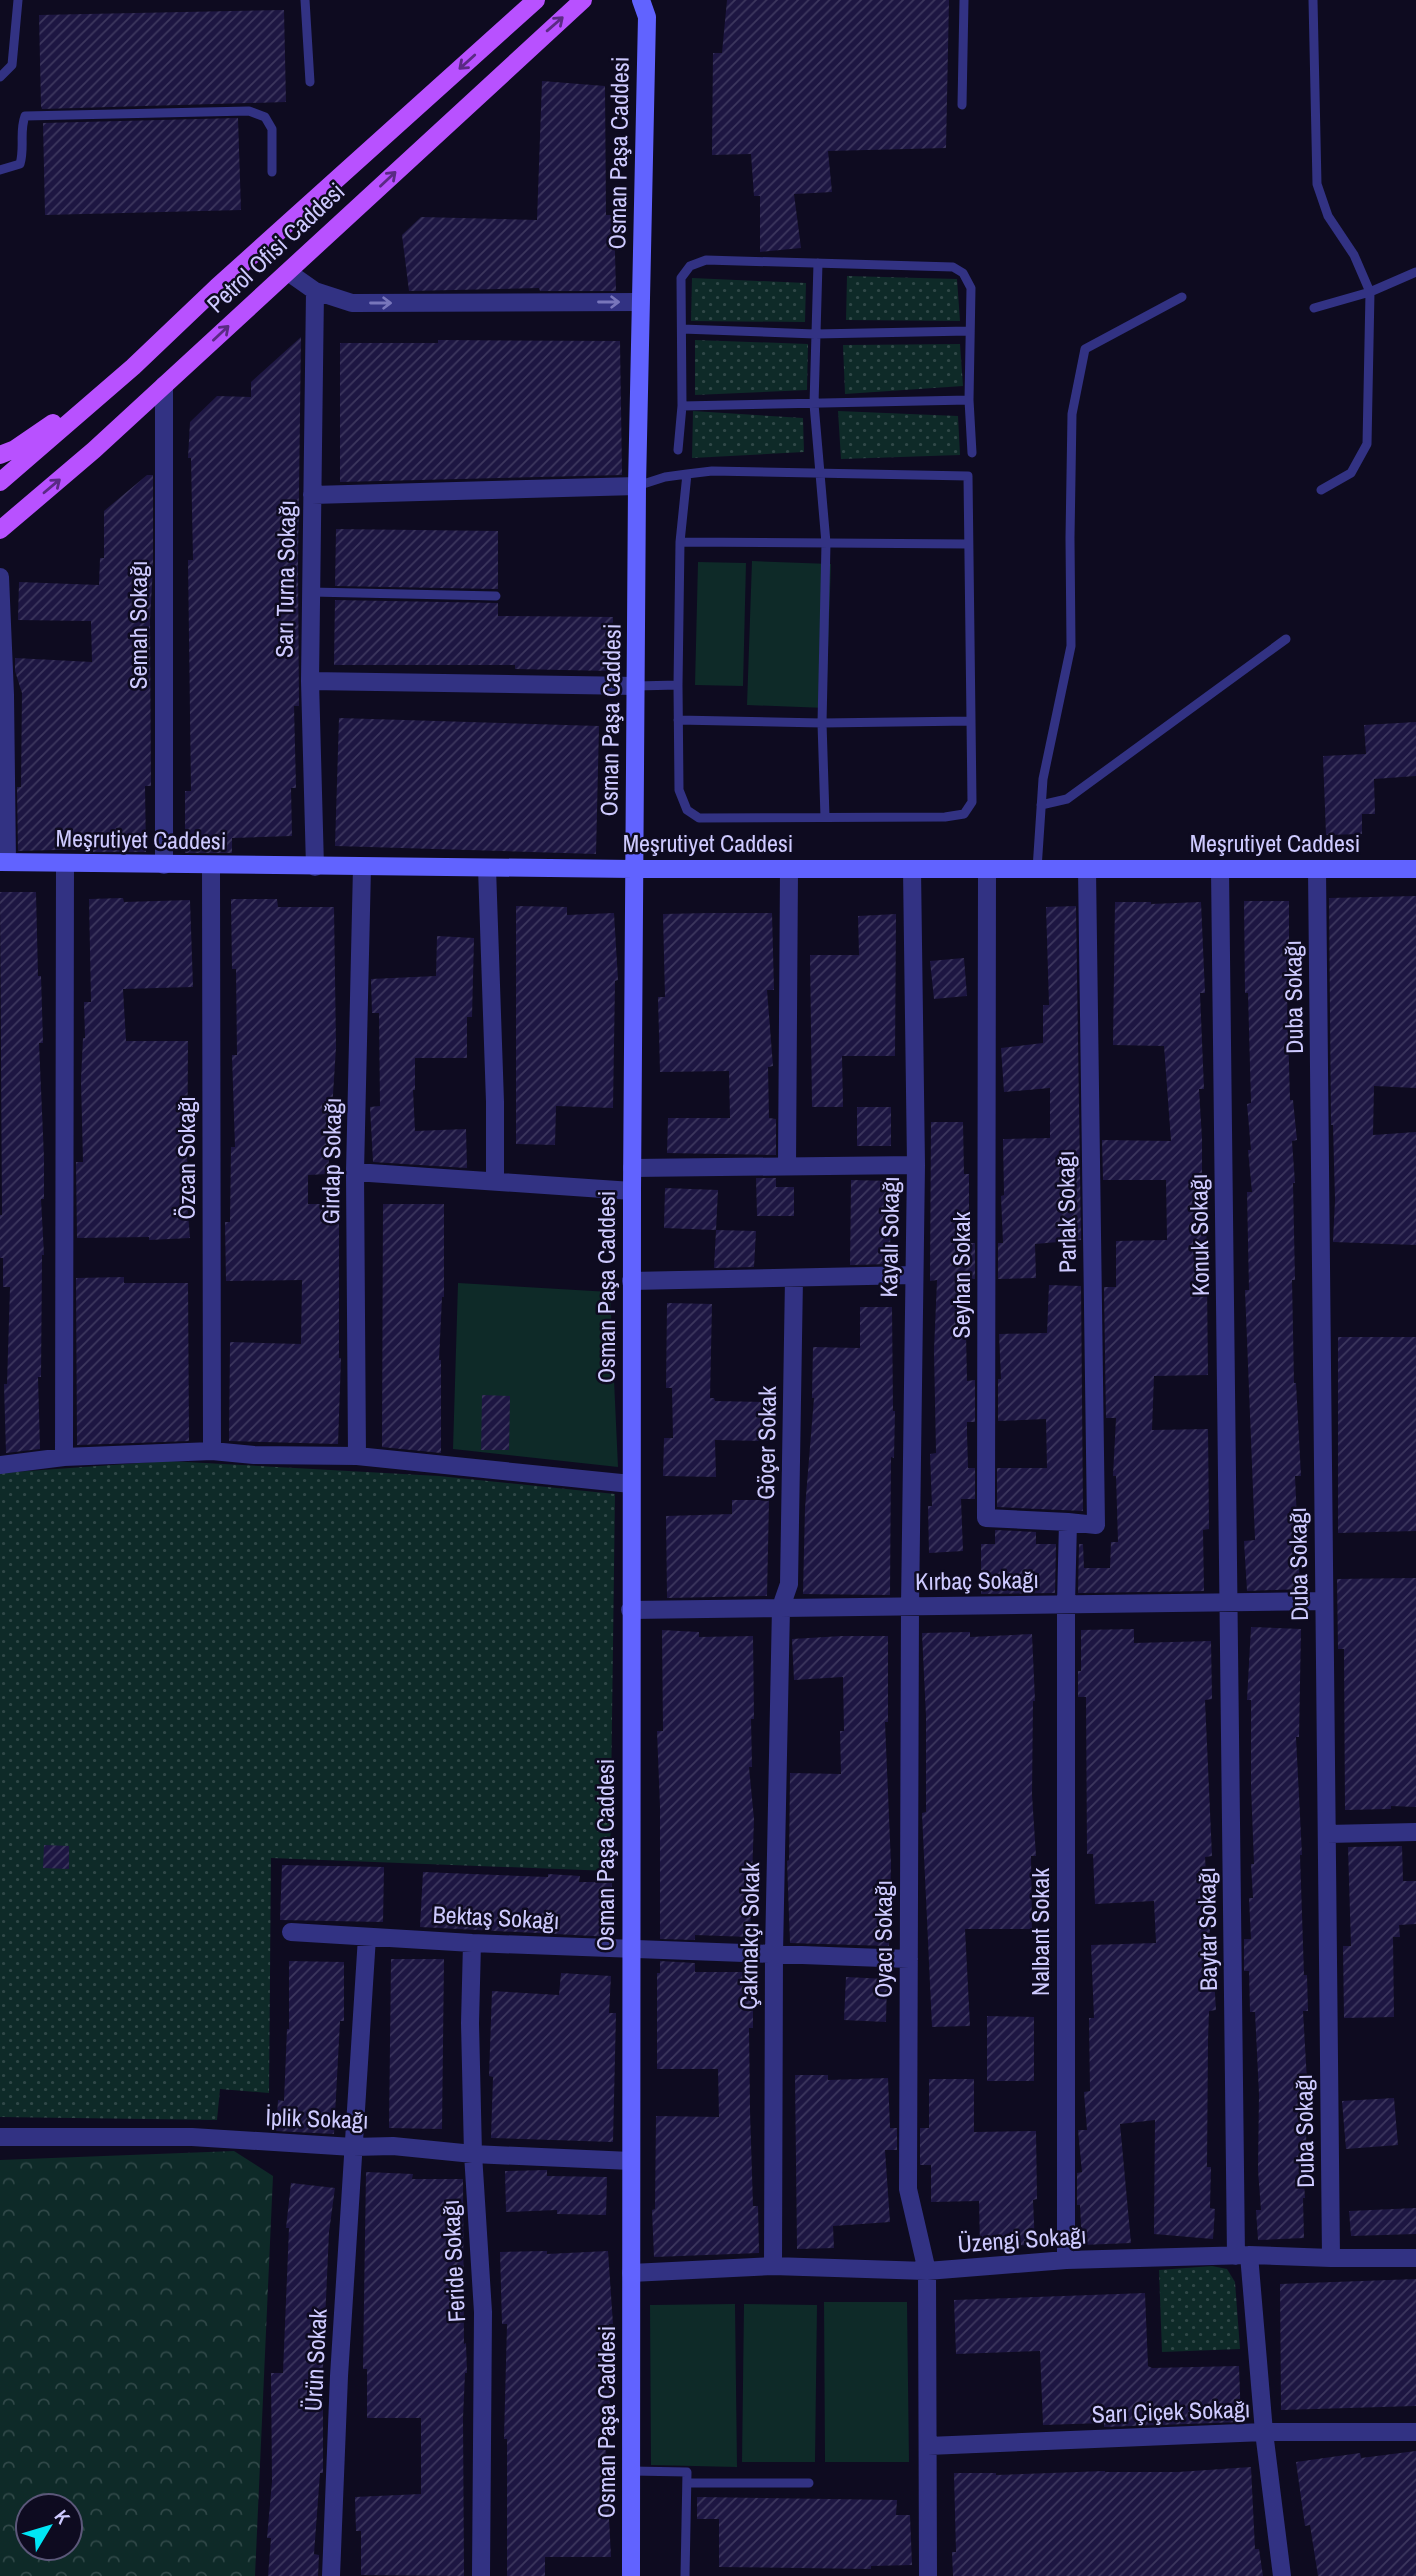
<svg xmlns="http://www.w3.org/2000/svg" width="1416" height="2576" font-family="'Archivo Narrow',sans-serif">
<defs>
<pattern id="grass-dots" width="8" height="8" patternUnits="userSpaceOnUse" patternTransform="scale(1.75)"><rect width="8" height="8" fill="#0e2a28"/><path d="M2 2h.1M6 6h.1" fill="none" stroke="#304848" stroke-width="1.8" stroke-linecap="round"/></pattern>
<pattern id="forest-crowns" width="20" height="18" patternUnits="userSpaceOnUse" patternTransform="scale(1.75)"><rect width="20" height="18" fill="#0e2a28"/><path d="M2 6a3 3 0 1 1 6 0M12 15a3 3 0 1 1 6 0" fill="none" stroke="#304848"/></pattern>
<pattern id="building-hatch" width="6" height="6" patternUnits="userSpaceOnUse" patternTransform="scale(1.75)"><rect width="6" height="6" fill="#1d1642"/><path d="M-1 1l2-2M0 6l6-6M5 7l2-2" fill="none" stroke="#3d375e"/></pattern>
</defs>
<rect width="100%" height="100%" fill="#0e0b20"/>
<!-- grass -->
<path fill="url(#grass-dots)" d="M847 276 957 279 960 321 846 320Z
M692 278 806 283 805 322 691 321Z
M695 340 808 344 807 390 695 395Z
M960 344 963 386 845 394 843 345Z
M693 411 803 418 804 452 692 458Z
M838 411 958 416 960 455 841 459Z
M168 1461 439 1476 615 1494 610 1871 271 1858 269 2093 220 2089 217 2120 0 2117V1473Z
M1212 2266 1227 2269 1235 2282 1240 2349 1162 2352 1159 2270Z"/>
<!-- forest -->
<path fill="url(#forest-crowns)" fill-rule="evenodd" d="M234 2151 273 2176 255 2576H0V2160ZM28 2506H70V2548H28Z"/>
<!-- park -->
<path fill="#0e2a28" d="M752 561 831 564 826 708 747 705Z
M698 562 746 563 743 686 695 685Z
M458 1283 610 1292 618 1467 453 1449Z
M824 2302H907L909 2462H825Z
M735 2304 737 2467 651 2465 650 2305Z
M744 2304 817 2305 815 2462H742Z"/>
<!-- building -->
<path fill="url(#building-hatch)" d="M727 0H949L946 148 828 151 832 192 794 194 801 248 760 252V196H754L751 154 712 155 713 53H722Z
M284 10 286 102 42 109 41 106 39 15Z
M542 81 605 86 606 215H614L616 291H540L539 288 409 291 402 235 421 217 537 220Z
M238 118 241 210 45 215 43 123Z
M301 337 298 566 299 706H294L296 788H291L292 836 232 838V853H185V791H191L188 560H193L191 458H188L190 422 217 396 251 397V382Z
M438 340 620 341 622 475 340 482V343H438Z
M147 475H153V568L150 619 151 786H145L146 852H93V849L18 851 17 787H21L22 693 15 671V658L92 662 91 621 18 620 19 582 99 585 100 558H104V511Z
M336 529 498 531V589L335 586Z
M335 600 498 603V616L613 617 612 671 515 669V665H334Z
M339 718 599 726 596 854 335 846Z
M1416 722V776L1374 779 1375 814H1362V834L1326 835 1323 756 1366 754 1364 725Z
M0 892H36L38 976H41L43 1043H39L44 1158V1199H41L44 1255H42L41 1377H38L40 1449 6 1453 4 1384H7L10 1287H3V1258H0V1215H2Z
M1416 896V1088L1374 1086 1373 1135 1416 1132V1245L1333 1242 1335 1200 1333 1125H1331L1329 898Z
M123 898 124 902 190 900 193 987 123 989 126 1041H188L187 1202 190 1238 149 1240V1237L77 1238 76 1162H83L81 1080 83 1038H85L84 1002H91L89 899Z
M231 899H277L278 907H334L336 1047 328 1174 308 1175V1204H339V1358H341L338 1444 229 1441 230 1342 301 1344 302 1280 226 1281 225 1222H230L231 1147H235L232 1055H237L236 969H232Z
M1244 901H1289V993H1287L1290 1100H1293L1297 1140 1292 1141 1295 1183H1293L1295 1280H1292L1294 1383H1296L1301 1476H1295L1300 1589 1247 1591 1244 1541 1255 1540 1245 1290H1249L1247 1192H1252L1248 1150H1251L1247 1104 1251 1103 1248 993H1245Z
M1115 902H1151V904L1201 902 1205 993H1200L1204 1089H1199L1202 1139V1192H1206L1208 1375 1154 1376 1152 1430 1208 1429 1209 1529 1203 1530 1204 1591 1078 1593 1079 1544H1083L1084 1568H1110L1111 1542H1118L1116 1476H1113L1116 1418H1106L1104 1287H1116V1241L1167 1240 1166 1180H1103L1102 1140 1171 1141 1164 1046 1113 1045Z
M516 906 567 907V915L614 913 618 980 615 981 613 1108 556 1106 555 1145 516 1144Z
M1076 906 1081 1240 1035 1244 1036 1278 998 1279V1243H1003L1001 1196 1004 1195 1003 1139 1050 1138V1088L1004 1092 1001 1048 1043 1043V1005H1049L1046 907Z
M710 913H772L774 990H767L773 1066 768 1067 769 1118 776 1119V1155L667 1153 668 1118H730L729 1071 660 1072 658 997H665L663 914Z
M896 914 895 1056H842L843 1107H812L810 955H859L858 916Z
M437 936 474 938 472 1017H467V1058H415V1090H413L415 1131 466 1129 467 1168 373 1162 370 1107 380 1106 379 1013H372L371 979 436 976Z
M964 958 967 996 934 999 930 961Z
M857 1107H891V1146H857Z
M931 1122H963L964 1174H969V1243H975V1279H969L968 1333H966L967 1381 975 1380V1422H967V1433L968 1468H975V1499H961L963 1551 929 1553 928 1506H932L930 1454 936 1453 934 1351 937 1280 930 1281Z
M756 1178H776V1187H794V1216H757Z
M851 1180 891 1181 890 1264 850 1265Z
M665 1188 718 1190 716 1230 664 1228Z
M383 1204H444V1297H442L439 1360H441V1453L382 1447Z
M716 1230 756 1231 754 1267 714 1268Z
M124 1277V1283H188L189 1441 77 1445 76 1278Z
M1049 1285 1081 1286 1083 1511 997 1507V1468H1047L1046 1419 998 1421V1379H1001L999 1334 1047 1333Z
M667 1303 712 1304 710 1398H714L715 1401 771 1402 770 1441 715 1440 716 1477 663 1476 664 1438H673L672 1388H666Z
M860 1307H892L893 1411H895L894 1458 891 1457 890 1595 803 1594 805 1508 814 1398H812L813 1347 860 1348Z
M1338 1337H1416V1531L1338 1533Z
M482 1395 510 1396 509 1450H481Z
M732 1500H769L767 1596 667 1598 666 1516 732 1514Z
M995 1530 1036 1532V1544H1056L1055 1593 981 1594V1544H995Z
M1416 1578V1807L1391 1806V1809L1345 1810 1344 1649H1338L1337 1579Z
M1251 1627 1301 1629 1299 1737H1296L1302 1855H1300L1304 1975H1307L1308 2011H1303L1307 2081 1306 2155H1302L1305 2198H1303L1304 2238 1258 2240 1256 2210H1261L1258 2170 1259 2094 1255 2012H1250L1249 1971H1244V1939H1251L1249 1898H1253L1251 1864H1254L1251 1786V1700H1247Z
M1134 1629V1643L1211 1641 1212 1699 1205 1700 1212 1856 1205 1857 1210 1933H1202L1206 1979 1214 1978 1216 2010 1209 2011 1208 2040 1207 2167H1211L1210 2208 1215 2209 1213 2239 1154 2234 1155 2120 1120 2124 1131 2243 1082 2245 1080 2205H1077V2173L1082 2172 1078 2130H1087L1084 2092 1090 2091 1089 2018H1094L1091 1945 1156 1943 1154 1901 1095 1904 1093 1854H1087L1086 1697H1078V1671H1081V1630Z
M662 1630 699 1632V1637L753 1636 754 1719H751L752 1767H749L754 1819 750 1937 695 1935V1940L660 1939V1807L657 1731H663Z
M970 1632V1637L1032 1634 1035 1701H1033L1032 1795 1036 1856H1031L1032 1929H965L970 2026 932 2027 922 1813 926 1812V1716L922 1633Z
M842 1636H888V1722H885L891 1864 889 1946 790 1943 787 1861 789 1860 790 1773 841 1774 840 1731H844L843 1677 794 1680 792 1639Z
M44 1845 69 1846V1869L43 1868Z
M1402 1846 1403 1881H1416V1924L1399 1925 1400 1937H1393L1394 2017 1344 2018 1343 1946H1351L1348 1847Z
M282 1865 384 1867 383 1922 280 1920Z
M423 1872 548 1877V1874L580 1876 579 1882H612V1937L420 1927Z
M391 1959H444L442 2129 389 2128Z
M289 1961 344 1962V2021H340L334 2134 276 2131 278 2100 284 2101 287 2029H289Z
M660 1961 695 1963V1972H753V2028H749L750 2111 753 2206H758L759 2253 654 2257 652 2210 655 2209 656 2116 719 2117 718 2069H657V1973H660Z
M561 1973 611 1976 609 2013H616L613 2142 491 2138 493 2077 489 2076 492 1991 559 1995Z
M846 1977 887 1979 886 2022 844 2020Z
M987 2016 1034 2017V2081H987Z
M795 2075H828V2080L888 2078 890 2128H897V2150H885L890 2222 833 2226 834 2248 797 2249Z
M929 2079H974V2132L1036 2131 1037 2199 1033 2200 1035 2245 980 2246 979 2201 931 2202V2165H920V2128H929Z
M1394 2098 1398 2145 1346 2149 1342 2101Z
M547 2170V2176L607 2177 606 2215 557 2214V2210L506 2212 505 2171Z
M366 2172 413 2174 412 2179H463L464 2344 466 2343 467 2373H465L463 2418 464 2576 361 2575V2531H356L355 2497 421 2494V2418H367V2369H363Z
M291 2183 335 2188 329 2232 323 2367V2473H320L314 2554 319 2555 318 2576H268L271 2538H267L272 2482 271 2373H283L289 2228H286Z
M1416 2208V2234L1351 2236 1349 2211Z
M547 2251V2254L608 2251 613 2324H609L610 2438 605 2439 611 2557H545V2576H507V2439H504L507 2324H502L500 2252Z
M1416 2279V2406L1281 2410 1280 2284Z
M1145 2293 1148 2366 1152 2368 1239 2366 1241 2422 1104 2427V2423L1043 2425 1040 2351 956 2354 954 2300Z
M1416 2451V2576H1318L1310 2525 1305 2526 1296 2462 1360 2453 1361 2458Z
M1251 2467 1255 2549H1259L1263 2576H953L952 2552H956L954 2473H996V2475L1105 2471V2472H1178Z
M697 2497 897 2500 896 2515H910L912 2565 871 2566V2569L719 2567V2519H697Z"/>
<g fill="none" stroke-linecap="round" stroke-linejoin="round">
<!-- service -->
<path stroke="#323283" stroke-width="9" d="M305 0 310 82
M1313 0 1317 184 1328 216 1354 255 1370 292 1367 444 1351 473 1321 490
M0 77 12 65 18 0
M962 105 964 0
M0 170 20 164C25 147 19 132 25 116L249 111 265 117 272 129V172
M818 263 814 404 826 543 822 723 825 817
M1314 308 1370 292 1416 272
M682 329 815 334 969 331
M682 406 969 400
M678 450 682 406 681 278 690 266 706 260 953 267 963 273 971 288 969 400 972 453
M712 471 968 476 972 802 964 814 945 817 699 818 687 810 679 790 678 685 680 542 687 474Z
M637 486 665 477 687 474
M680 542 968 544
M311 592 496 596
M636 686 678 685
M678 720 822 723 971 721
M1041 805 1067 799 1286 639
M1037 869 1043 779 1071 646 1070 538 1072 414 1085 349 1182 297
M632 2471 687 2472 685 2576
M687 2483H809"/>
<!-- minor -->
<path stroke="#323283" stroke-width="18" d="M288 272 315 291 352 303 640 302
M164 385V865
M312 495 637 486
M0 577 5 695 7 862
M310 681 636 686
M211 866 212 1451
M315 867 310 681 315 291
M487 868 495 1102V1182
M912 869 916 1165 910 1606 908 2189 927 2271 928 2576
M987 869 986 1518 1068 1522 1066 1604V2260
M1220 869 1236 2256
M1317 869 1331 2258
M787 1166 789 869
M632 1168 916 1165
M355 1172 632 1191
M631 1281 914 1275
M357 1456 355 1172 362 867
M64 1457 65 863
M0 1465 64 1457 212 1451 254 1455 357 1456 631 1484
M1068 1522 1096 1525 1087 869
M630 1610 1324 1601
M1327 1834 1416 1832
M291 1932 472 1943 909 1959
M472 1943 470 2023 473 2154 483 2312 481 2576
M0 2137H192L353 2147 393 2146 473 2154 631 2161
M1249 2255 1264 2432 1282 2576
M773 2266 774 1953 781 1607 789 1584 794 1278
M631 2273 773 2266 927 2271 1066 2260 1249 2255 1331 2258H1416
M928 2446 1264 2432H1416
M331 2576 339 2376 367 1937"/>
<!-- secondary -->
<path stroke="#6163ff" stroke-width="18" d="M0 862 633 869H1416
M631 2576 632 1191 637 486 647 17 641 0"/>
<!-- primary -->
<path stroke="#b851ff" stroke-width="18" d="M0 455 15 449 53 423
M0 482 133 367 217 287 536 0
M0 530 94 450 583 0"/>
</g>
<!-- one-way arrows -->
<defs><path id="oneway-shaft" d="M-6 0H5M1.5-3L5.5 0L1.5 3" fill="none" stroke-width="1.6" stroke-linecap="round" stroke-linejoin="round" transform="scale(1.75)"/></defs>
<g stroke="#5a2a84">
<use href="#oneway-shaft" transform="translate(555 24) rotate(-41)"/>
<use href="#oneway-shaft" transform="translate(467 62) rotate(138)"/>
<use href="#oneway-shaft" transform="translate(388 179) rotate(-43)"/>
<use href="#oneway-shaft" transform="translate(221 333) rotate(-43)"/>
<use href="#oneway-shaft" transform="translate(52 486) rotate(-40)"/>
</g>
<g stroke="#7876bb">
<use href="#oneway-shaft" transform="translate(609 302)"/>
<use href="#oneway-shaft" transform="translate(381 303)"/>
</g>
<g text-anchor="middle" stroke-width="5" stroke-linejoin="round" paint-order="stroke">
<!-- street labels -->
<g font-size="24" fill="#cecaff" stroke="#0e0b20">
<text transform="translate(619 153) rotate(-89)" y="8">Osman Paşa Caddesi</text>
<text transform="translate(276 248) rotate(-43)" y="8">Petrol Ofisi Caddesi</text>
<text transform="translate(286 579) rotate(-89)" y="8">Sarı Turna Sokağı</text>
<text transform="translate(139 625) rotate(-90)" y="8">Semah Sokağı</text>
<text transform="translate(611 720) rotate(-89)" y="8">Osman Paşa Caddesi</text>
<text transform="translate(141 840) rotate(1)" y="8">Meşrutiyet Caddesi</text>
<text x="708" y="852">Meşrutiyet Caddesi</text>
<text x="1275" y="852">Meşrutiyet Caddesi</text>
<text transform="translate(1294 997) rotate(-91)" y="8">Duba Sokağı</text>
<text transform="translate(187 1158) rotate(-90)" y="8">Özcan Sokağı</text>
<text transform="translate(332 1161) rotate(-89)" y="8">Girdap Sokağı</text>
<text transform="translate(1067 1212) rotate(-91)" y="8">Parlak Sokağı</text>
<text transform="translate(1200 1235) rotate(-91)" y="8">Konuk Sokağı</text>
<text transform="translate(890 1237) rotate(-89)" y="8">Kayalı Sokağı</text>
<text transform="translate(962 1275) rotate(-90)" y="8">Seyhan Sokak</text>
<text transform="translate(607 1287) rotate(-90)" y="8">Osman Paşa Caddesi</text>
<text transform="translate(767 1443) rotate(-89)" y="8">Göçer Sokak</text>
<text transform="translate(1299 1564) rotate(-91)" y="8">Duba Sokağı</text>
<text transform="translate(977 1581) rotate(-1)" y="8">Kırbaç Sokağı</text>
<text transform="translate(606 1855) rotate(-90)" y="8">Osman Paşa Caddesi</text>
<text transform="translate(496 1918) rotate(3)" y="8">Bektaş Sokağı</text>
<text transform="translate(1208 1929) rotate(-91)" y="8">Baytar Sokağı</text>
<text transform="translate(1041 1932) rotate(-90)" y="8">Nalbant Sokak</text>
<text transform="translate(750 1936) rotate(-89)" y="8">Çakmakçı Sokak</text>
<text transform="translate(884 1939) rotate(-90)" y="8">Oyacı Sokağı</text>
<text transform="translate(317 2119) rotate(2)" y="8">İplik Sokağı</text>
<text transform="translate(1305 2131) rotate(-91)" y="8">Duba Sokağı</text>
<text transform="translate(1022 2240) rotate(-4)" y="8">Üzengi Sokağı</text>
<text transform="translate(454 2261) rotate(-93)" y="8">Feride Sokağı</text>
<text transform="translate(316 2360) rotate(-87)" y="8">Ürün Sokak</text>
<text transform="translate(1171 2412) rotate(-2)" y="8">Sarı Çiçek Sokağı</text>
<text transform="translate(607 2422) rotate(-90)" y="8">Osman Paşa Caddesi</text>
</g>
</g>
<!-- north arrow -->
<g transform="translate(49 2527) rotate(52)"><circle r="33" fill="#0e0b20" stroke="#5b5779" stroke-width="2"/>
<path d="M0-5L12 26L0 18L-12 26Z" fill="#00e5f5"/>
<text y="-10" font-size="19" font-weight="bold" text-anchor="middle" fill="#cecaff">K</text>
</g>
</svg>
